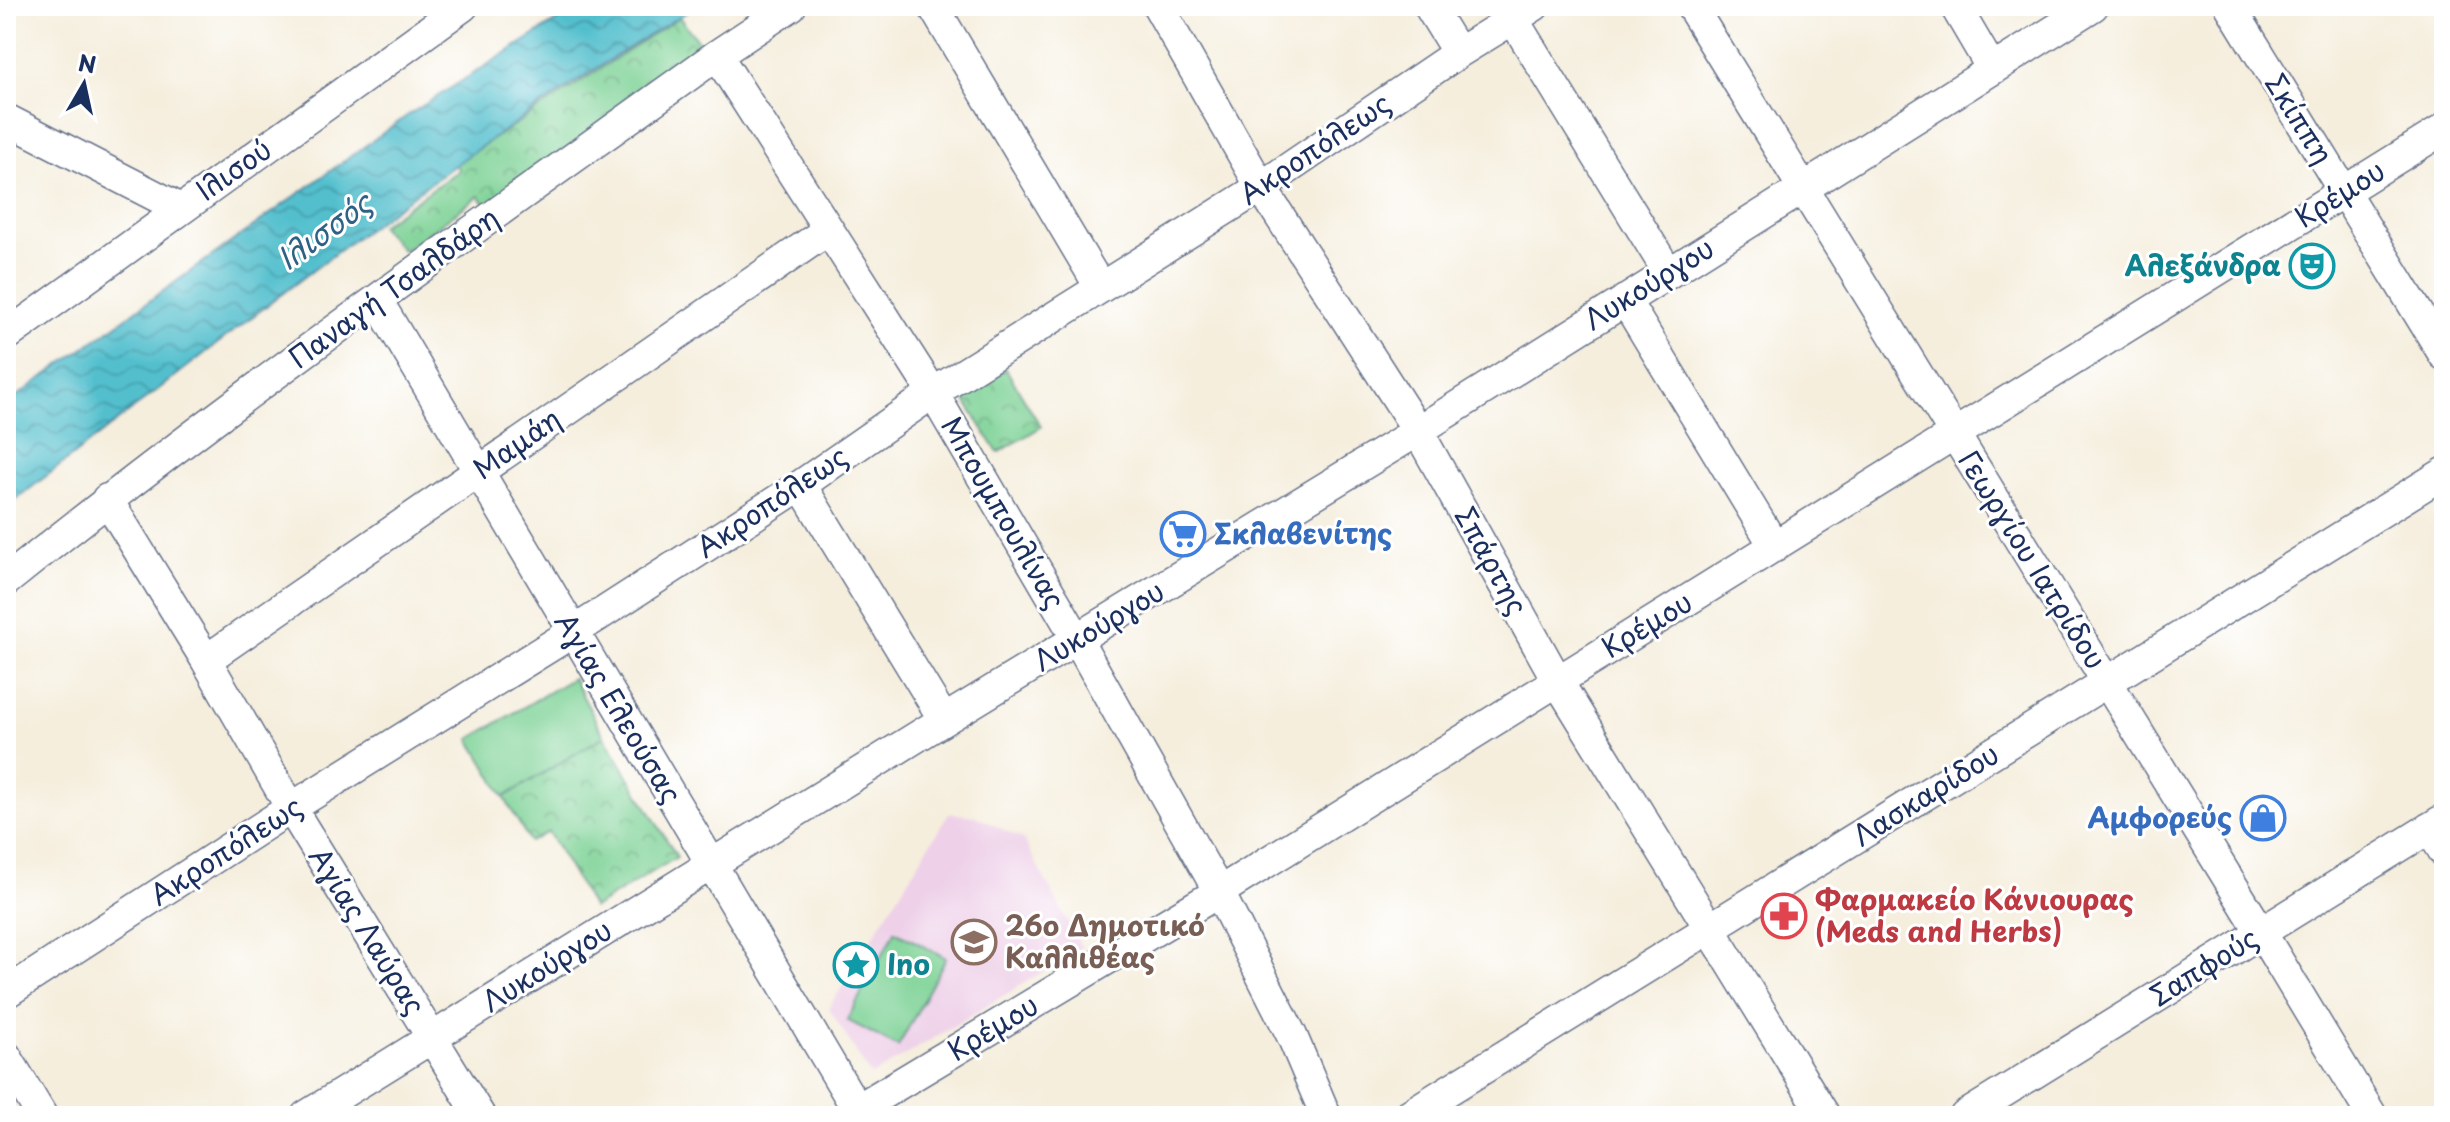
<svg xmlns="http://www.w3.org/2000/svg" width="2450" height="1122" font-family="'Playpen Sans',sans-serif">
<defs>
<pattern id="park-crowns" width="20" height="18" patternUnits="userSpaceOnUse" patternTransform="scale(2)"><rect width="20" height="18" fill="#7cd194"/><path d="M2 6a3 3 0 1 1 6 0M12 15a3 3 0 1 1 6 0" fill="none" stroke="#65aa7c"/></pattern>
<pattern id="water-waves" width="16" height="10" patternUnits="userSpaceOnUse" patternTransform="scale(2)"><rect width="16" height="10" fill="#53bfcd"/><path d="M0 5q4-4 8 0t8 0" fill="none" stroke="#449caa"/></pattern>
</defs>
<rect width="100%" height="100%" fill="#fff"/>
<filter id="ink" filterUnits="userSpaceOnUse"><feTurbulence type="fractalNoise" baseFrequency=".0125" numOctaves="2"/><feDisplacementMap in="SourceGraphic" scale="16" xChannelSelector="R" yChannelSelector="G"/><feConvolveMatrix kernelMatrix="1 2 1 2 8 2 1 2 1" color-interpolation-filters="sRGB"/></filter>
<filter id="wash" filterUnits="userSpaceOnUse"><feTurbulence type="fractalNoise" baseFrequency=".006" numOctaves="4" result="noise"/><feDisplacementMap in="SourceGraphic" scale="32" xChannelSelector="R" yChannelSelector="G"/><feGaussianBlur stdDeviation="1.8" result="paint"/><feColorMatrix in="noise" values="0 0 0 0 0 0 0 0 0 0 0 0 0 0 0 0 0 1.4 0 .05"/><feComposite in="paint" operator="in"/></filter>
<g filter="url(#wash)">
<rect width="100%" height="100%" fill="#f5eedd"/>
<!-- built -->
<path fill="#eed0e8" d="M949 813 975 816 1023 839 1082 948 871 1076 829 1008Z"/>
<!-- park -->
<path fill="url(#park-crowns)" stroke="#4c8079" stroke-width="2" d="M679 17 705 50 489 209 479 196 403 251 380 226 459 170 455 164Z
M1006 369 1041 427 998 453 962 396Z
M604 736 677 857 593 908 548 832 530 842 504 797Z"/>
<!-- pitch -->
<path fill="#7cd194" stroke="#4c8079" stroke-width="2" d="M573 678 604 736 504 797 470 739Z
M895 931 946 958 898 1047 847 1020Z"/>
<!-- water -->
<path fill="url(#water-waves)" stroke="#377796" stroke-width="2" d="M580 6H697C452 151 232 335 6 507V404L408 115Z"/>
</g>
<g filter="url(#ink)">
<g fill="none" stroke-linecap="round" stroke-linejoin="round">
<!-- minor casing -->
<g stroke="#67728a" stroke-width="33">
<path id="minor" d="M933 6 1100 287
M1158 6 1261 187 1418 431 1557 680 1825 1116
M1429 6 1458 53
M1691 6 2261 932 2372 1116
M1955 6 1992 69
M2230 6 2444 355
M1513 19 1668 272
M717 55 933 393 1077 639 1219 892 1292 1036 1326 1116
M6 119 179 208
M377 300 861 1116
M1625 300 1775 547
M6 336 463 6
M801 485 944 720
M107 499 206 660 291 808 480 1116
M6 581C236 396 478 227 717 55L791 6
M206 660 828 230
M2429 828 2444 852
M6 993 291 808 573 632 801 485 933 393 1261 187 1458 53 1534 6
M6 1056 42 1116
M306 1116 944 720 1418 431 2093 6
M846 1116 1219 892 2444 129
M1407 1116 2444 473
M1965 1116 2444 819"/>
</g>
<!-- minor -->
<use href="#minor" stroke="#fff" stroke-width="30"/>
</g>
</g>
<!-- icons -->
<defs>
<g id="theatre-ring" transform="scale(2.3)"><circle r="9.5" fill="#fff" stroke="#0f9aa8" stroke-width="1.5"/><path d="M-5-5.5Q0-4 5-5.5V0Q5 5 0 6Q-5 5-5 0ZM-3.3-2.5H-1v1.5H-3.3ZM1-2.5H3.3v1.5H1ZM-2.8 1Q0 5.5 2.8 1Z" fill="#0f9aa8"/></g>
<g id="supermarket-ring" transform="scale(2.3)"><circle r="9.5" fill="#fff" stroke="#3f7fe0" stroke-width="1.5"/><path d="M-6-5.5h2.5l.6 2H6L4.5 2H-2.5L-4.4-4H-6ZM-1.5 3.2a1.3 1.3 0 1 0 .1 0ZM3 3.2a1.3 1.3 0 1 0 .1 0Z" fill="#3f7fe0"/></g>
<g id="shop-ring" transform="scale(2.3)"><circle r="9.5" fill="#fff" stroke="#3f7fe0" stroke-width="1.5"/><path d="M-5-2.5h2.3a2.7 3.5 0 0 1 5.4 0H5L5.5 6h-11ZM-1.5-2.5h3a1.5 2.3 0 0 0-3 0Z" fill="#3f7fe0"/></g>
<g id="pharmacy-ring" transform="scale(2.3)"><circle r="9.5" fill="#fff" stroke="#e0444e" stroke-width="1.5"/><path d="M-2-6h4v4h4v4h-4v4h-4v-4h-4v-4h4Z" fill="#e0444e"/></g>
<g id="school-ring" transform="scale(2.3)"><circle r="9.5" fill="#fff" stroke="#8d6e63" stroke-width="1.5"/><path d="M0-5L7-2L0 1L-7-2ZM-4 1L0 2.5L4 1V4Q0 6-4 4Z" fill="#8d6e63"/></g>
<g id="sight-ring" transform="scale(2.3)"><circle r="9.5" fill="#fff" stroke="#0f9aa8" stroke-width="1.5"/><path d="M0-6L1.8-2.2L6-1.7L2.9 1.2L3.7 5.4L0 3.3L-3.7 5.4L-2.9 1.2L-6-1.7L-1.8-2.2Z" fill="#0f9aa8"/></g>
</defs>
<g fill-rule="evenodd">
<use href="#theatre-ring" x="2312" y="266"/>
<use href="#supermarket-ring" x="1183" y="534"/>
<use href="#shop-ring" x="2263" y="818"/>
<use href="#pharmacy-ring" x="1784" y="916"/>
<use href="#school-ring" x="974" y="942"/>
<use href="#sight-ring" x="856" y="965"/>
</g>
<g text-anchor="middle" stroke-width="6" stroke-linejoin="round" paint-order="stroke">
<!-- street labels -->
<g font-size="28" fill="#1b2f5e" stroke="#fff">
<text transform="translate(2299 119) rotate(58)" y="10">Σκίππη</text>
<text transform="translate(1315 149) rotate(-34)" y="10">Ακροπόλεως</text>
<text transform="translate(234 170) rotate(-35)" y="10">Ιλισού</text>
<text transform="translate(2340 194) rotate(-32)" y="10">Κρέμου</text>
<text transform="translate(1649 284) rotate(-32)" y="10">Λυκούργου</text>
<text transform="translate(394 288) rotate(-36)" y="10">Παναγή Τσαλδάρη</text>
<text transform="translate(517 444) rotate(-35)" y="10">Μαμάη</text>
<text transform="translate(772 502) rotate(-34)" y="10">Ακροπόλεως</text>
<text transform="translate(1003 513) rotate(60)" y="10">Μπουμπουλίνας</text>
<text transform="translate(2032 560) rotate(58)" y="10">Γεωργίου Ιατρίδου</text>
<text transform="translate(1491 561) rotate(61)" y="10">Σπάρτης</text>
<text transform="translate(1647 625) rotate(-31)" y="10">Κρέμου</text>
<text transform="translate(1099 626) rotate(-31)" y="10">Λυκούργου</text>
<text transform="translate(618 708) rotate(59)" y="10">Αγίας Ελεούσας</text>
<text transform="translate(1926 795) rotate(-32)" y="10">Λασκαρίδου</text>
<text transform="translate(226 851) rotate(-33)" y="10">Ακροπόλεως</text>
<text transform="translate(367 931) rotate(58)" y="10">Αγίας Λαύρας</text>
<text transform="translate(547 966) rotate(-32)" y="10">Λυκούργου</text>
<text transform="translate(2204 967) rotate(-32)" y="10">Σαπφούς</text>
<text transform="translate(993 1028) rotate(-31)" y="10">Κρέμου</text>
</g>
<!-- culture labels -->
<g font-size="28" font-weight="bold" fill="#0d838f" stroke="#fff" text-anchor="end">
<text x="2281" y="276">Αλεξάνδρα</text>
<text x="887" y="975" text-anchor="start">Ino</text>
</g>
<!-- shop labels -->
<g font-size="28" font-weight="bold" fill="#366cbe" stroke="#fff" text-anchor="start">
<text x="1214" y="544">Σκλαβενίτης</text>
<text x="2232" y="828" text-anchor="end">Αμφορεύς</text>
</g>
<!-- health labels -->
<g font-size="28" font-weight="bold" fill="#be3a42" stroke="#fff" text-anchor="start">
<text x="1815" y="910">Φαρμακείο Κάνιουρας<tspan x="1815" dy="32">(Meds and Herbs)</tspan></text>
</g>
<!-- education labels -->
<g font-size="28" font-weight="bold" fill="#785e54" stroke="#fff" text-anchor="start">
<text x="1005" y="936">26ο Δημοτικό<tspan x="1005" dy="32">Καλλιθέας</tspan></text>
</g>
<!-- water labels -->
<g font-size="30" font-style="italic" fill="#2f6185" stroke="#fff">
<text transform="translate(325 232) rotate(-36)" y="10">Ιλισσός</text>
</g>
</g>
<!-- margin -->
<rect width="2450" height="1122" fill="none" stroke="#fff" stroke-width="32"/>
<!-- north arrow -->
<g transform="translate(84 84) rotate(9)" stroke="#ffffff" stroke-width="6" paint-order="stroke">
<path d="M0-6L14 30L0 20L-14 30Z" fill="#1b2f5e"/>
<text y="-12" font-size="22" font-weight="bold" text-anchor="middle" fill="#1b2f5e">N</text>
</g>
</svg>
